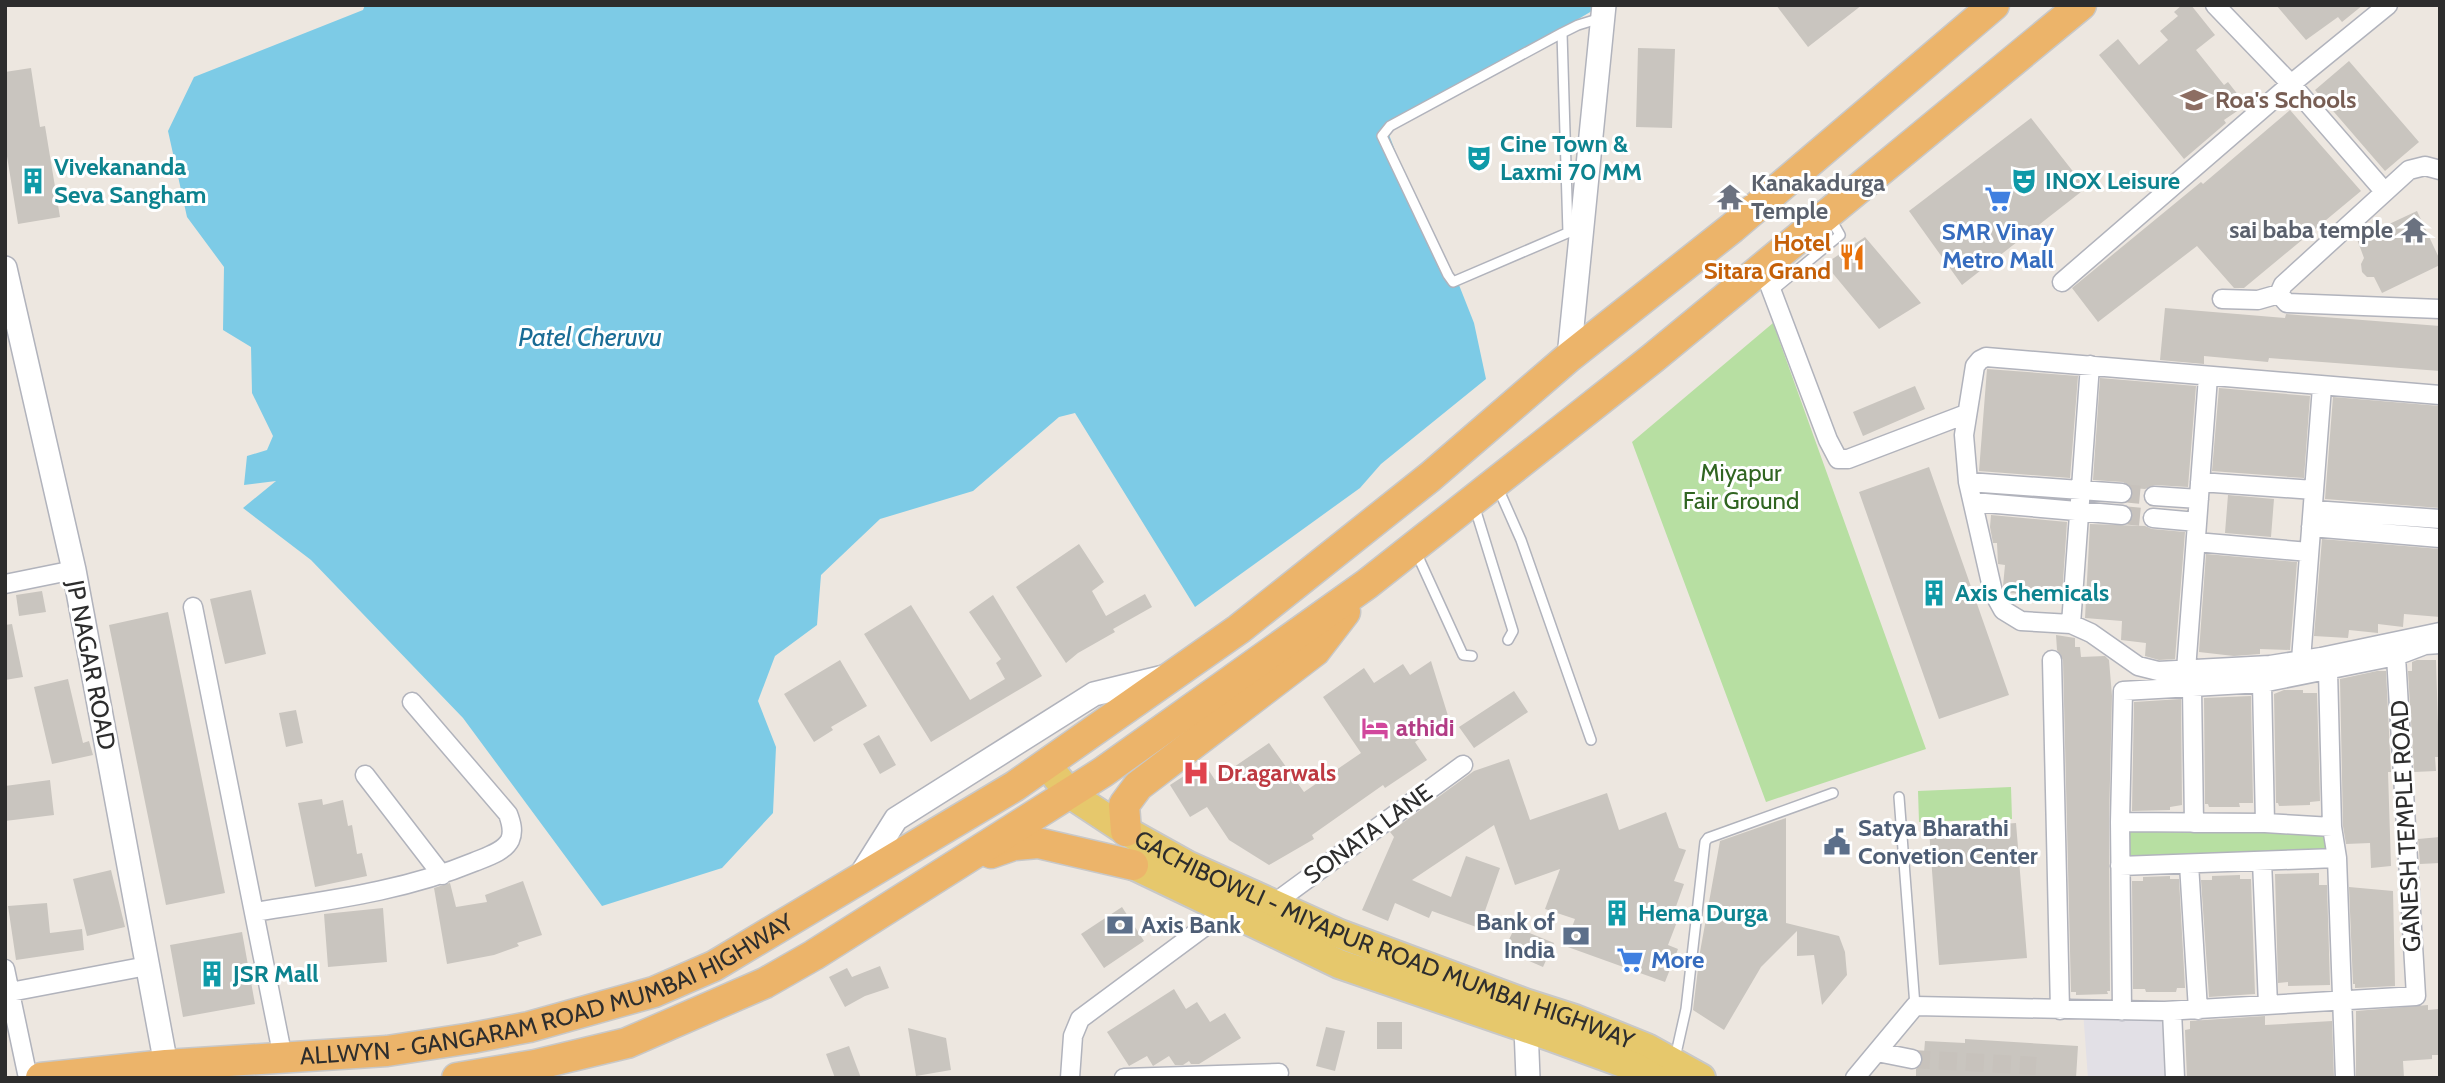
<svg xmlns="http://www.w3.org/2000/svg" width="2445" height="1083" font-family="Cabin,sans-serif">
<rect width="100%" height="100%" fill="#ede7e0"/>
<!-- industrial -->
<path fill="#e2e0e6" d="M2083 1010 2165 1011 2167 1078H2088Z"/>
<!-- green -->
<path fill="#b7dfa2" d="M1773 323 1926 749 1766 802 1632 442Z
M2011 787 2012 819 1919 822 1918 791Z
M2120 822 2332 827 2337 858 2120 866Z"/>
<!-- water -->
<path fill="#7dcbe6" d="M365 5H1602L1388 132 1422 221 1459 285 1474 323 1486 379 1381 464 1360 488 1195 607 1075 413 1059 417 973 491 880 519 821 575 817 625 775 656 758 701 776 747 773 813 722 868 602 906 463 718 311 560 243 508 276 481 244 485 247 456 267 450 273 436 252 393 251 347 223 330 224 267 187 217 168 131 194 77 363 10Z"/>
<!-- building -->
<path fill="#c9c5bf" d="M1776 5H1862L1808 47Z
M2182 5H2191L2215 35 2196 50 2224 85 2228 82 2246 105 2224 120 2226 123 2184 159 2099 55 2118 39 2139 65 2168 40 2160 31 2178 16 2174 12Z
M2276 5H2363L2342 22 2338 17 2306 40Z
M1638 48 1675 49 1672 128 1636 127Z
M2349 61 2419 142 2385 171 2315 90Z
M31 68 40 127 45 126 60 217 18 224 5 144V72Z
M2290 110 2361 191 2244 288H2234L2197 246 2098 322 2072 288 2201 182 2203 184Z
M2031 118 2086 188 1962 285 1909 211Z
M2417 211 2440 260V265L2382 293 2374 277H2367L2362 272 2361 264 2364 258 2357 239Z
M1865 237 1921 303 1879 329 1825 264Z
M2165 308 2285 318 2286 314 2298 315 2440 326V371L2269 358 2268 362 2204 356V364L2160 360Z
M1987 369 2078 376 2070 478 1979 471Z
M2100 378 2196 386 2188 487 2155 485 2145 489 2132 488 2123 482 2093 480Z
M1915 386 1925 409 1863 436 1853 412Z
M2219 388 2310 396 2304 478 2212 471Z
M2333 397 2440 406V508L2325 499Z
M1929 467 2009 695 1939 719 1859 492Z
M2228 495 2274 499 2271 537 2225 533Z
M1991 515 2067 522 2062 596 2007 593 2003 586 2005 565 1998 564 1997 543H1993L1990 527Z
M2090 524 2145 526 2152 529 2185 532 2175 659 2159 660 2145 656 2146 643 2121 640 2122 621 2085 618Z
M2322 539 2440 549V617L2404 614 2403 627 2378 624V633L2349 630 2348 638 2314 636Z
M1079 544 1104 582 1092 591 1106 616 1145 594 1152 607 1113 629 1115 632 1078 653 1066 663 1016 587Z
M2206 554 2297 562 2290 650 2260 649V654L2234 656 2199 652Z
M251 590 266 654 225 664 210 599Z
M42 591 46 612 19 616 16 595Z
M993 595 1042 676 931 742 864 634 911 605 970 700 1005 679 996 663 1001 659 969 612Z
M168 612 225 893 166 905 109 625Z
M12 624 23 677 5 680V625Z
M2056 635 2075 638V647H2080L2081 657 2105 656 2109 660 2112 696 2109 822 2110 991H2107L2108 994 2076 995V992H2071L2063 660 2057 650Z
M840 660 867 706 831 727 833 730 814 742 784 694Z
M2417 660H2436L2439 757H2435L2436 771 2414 772 2408 671H2412V662Z
M1431 661 1449 719 1415 742 1427 760 1385 788 1383 785 1312 835 1314 839 1269 865 1229 840 1207 807 1190 817 1170 785 1204 763 1215 780 1269 743 1304 792 1361 753 1323 697 1364 668 1374 683 1403 664 1410 675Z
M2377 671H2386L2391 772H2388L2391 866 2371 868 2370 843 2346 844 2343 826 2340 679Z
M68 679 83 743 89 741 93 755 52 764 34 687Z
M2284 690H2303V693H2317L2320 801 2310 802V805L2279 806 2278 803H2276L2274 694Z
M1514 691 1528 712 1474 748 1459 727Z
M2251 696 2253 803H2239L2240 807H2209L2208 804H2205L2204 698Z
M2181 699 2182 805 2170 807V810L2132 811 2134 702Z
M296 710 303 743 286 747 279 713Z
M879 735 896 765 880 774 863 744Z
M1509 759 1530 820 1607 793 1619 830 1666 812 1679 848 1686 850 1674 881 1684 884 1674 912 1680 914 1668 945 1678 949 1665 982 1565 946 1575 919 1545 909 1560 869 1515 885 1494 825 1412 880 1451 897 1466 856 1500 868 1479 928 1432 911 1429 918 1395 903 1388 921 1362 910 1394 837 1390 832 1474 771Z
M50 780 54 815 5 821V786Z
M322 799 323 805 343 800 348 826 352 825 357 854 362 853 367 876 315 887 298 803Z
M1786 818V923L1839 936 1845 952 1847 975 1822 1005 1814 955 1797 956V931L1761 967 1724 1030 1693 1010 1700 952 1720 841Z
M2016 823 2027 958 1939 965 1929 830Z
M2440 837V863L2420 864 2418 839Z
M111 870 125 927 87 936 73 879Z
M2319 873V885H2327L2330 985 2288 986V982L2278 983 2275 874Z
M2240 875V879H2251L2255 994 2209 997 2201 880H2212V876Z
M2170 876V879H2179L2185 988H2177L2176 992H2146L2145 989H2133L2132 881H2143V877Z
M523 881 542 935 517 943 519 946 494 955 447 964 434 888 450 883 456 907 487 902 485 895Z
M2349 887 2393 891 2395 986 2355 988V984H2353Z
M47 903 50 933 82 929 84 950 16 960 8 906Z
M1122 907 1144 941 1104 968 1081 934Z
M383 908 387 962 328 967 324 914Z
M1515 927 1554 943 1543 967 1504 950Z
M242 932 255 1004 183 1017 170 945Z
M880 966 889 988 865 996 845 1007 829 977 847 968 852 977Z
M1174 989 1186 1009 1197 1002 1210 1022 1225 1013 1241 1038 1199 1064H1191L1189 1061 1183 1065H1175L1169 1056 1153 1066 1147 1056 1129 1066 1107 1032Z
M2428 1005V1010L2438 1009 2440 1055H2432V1059L2403 1061 2404 1078H2356V1011Z
M2265 1016V1025L2332 1021 2334 1078H2187L2185 1030 2190 1029V1021Z
M1377 1022H1402V1049H1377Z
M1326 1027 1345 1031 1335 1071 1316 1066Z
M908 1028 946 1038 951 1070 916 1076Z
M1965 1039 2078 1046 2076 1078 1916 1077V1069L1923 1062 1921 1052 1924 1053 1925 1041 1965 1043Z
M849 1046 861 1078H835L826 1054Z"/>
<g fill="none" stroke-linecap="round" stroke-linejoin="round">
<!-- minor-tunnel -->
<path stroke="#c7c2bc" stroke-width="18" stroke-dasharray="18 9" stroke-linecap="butt" d="M2122 493 2154 496
M2122 515 2153 518
M1912 1059 2036 1066"/>
<!-- service casing -->
<g stroke="#b1b3bc" stroke-width="12">
<path id="service" d="M1562 33 1568 233
M1579 228 1453 282 1448 275 1382 136 1390 126 1562 33 1578 25 1601 18
M1772 291 1840 235 1831 219
M1498 488 1521 540 1591 740
M1474 505 1513 631 1508 640
M1416 552 1463 655 1472 656
M1899 797 1915 1006
M1675 1058 1686 1009 1705 842 1708 838 1833 793"/>
</g>
<!-- minor casing -->
<g stroke="#b1b3bc" stroke-width="21">
<path id="minor" d="M2215 5 2291 84 2384 191
M1763 268 1828 440 1838 459H1848L1966 414
M2062 282 2291 84 2388 5
M2279 294 2287 303 2440 309
M2222 299 2258 300 2279 294 2283 285 2409 170 2425 166 2440 170
M2440 395 1986 357 1980 360 1975 366 1964 435 1968 482 1993 592 2003 610 2021 621 2071 624 2091 633 2138 666 2158 671 2270 665 2321 657 2440 632
M1968 482 2122 493
M2200 482 2314 490
M2154 496 2199 499
M1973 502 2122 515
M2313 510 2440 519
M2153 518 2197 522
M2311 527 2440 538
M2196 542 2309 552
M5 584 74 570
M193 607 283 1058
M2071 624 2090 365
M2052 660 2060 1010
M2301 660 2322 387
M2186 670 2208 377
M2328 671 2332 827 2337 858 2345 1078
M2262 683 2265 823
M2192 688 2194 823
M365 775 442 875
M2120 822 2265 823 2332 827
M2262 861 2268 1005
M2189 864 2198 1010
M2120 866 2337 858
M1273 904 1463 765
M255 912C330 900 404 891 474 862 486 857 504 852 510 840 514 831 511 822 508 814L412 702
M5 969 28 1078
M5 993 147 966
M2122 1011 2120 822 2123 691 2262 683 2396 656 2425 645 2440 644
M2172 1011 2175 1078
M1877 1052 1912 1059
M1070 1078 1073 1036 1080 1019 1227 910
M1124 1078 1279 1073
M1855 1078 1915 1006 2165 1011 2416 996 2396 656"/>
</g>
<!-- tertiary casing -->
<g stroke="#b1b3bc" stroke-width="26">
<path id="tertiary" d="M5 268 74 570 166 1065
M1569 357 1604 5
M859 878 896 819 1094 694 1164 677
M1526 1028 1528 1078"/>
</g>
<!-- primary casing -->
<g stroke="#c8c8c8" stroke-width="32">
<g id="primary">
<path id="s1" d="M1047 765 1070 794 1126 831 1187 865 1340 934 1525 1003 1575 1019 1647 1048 1701 1078"/>
<path d="M1133 865 1339 964 1552 1037 1637 1068 1654 1078"/>
</g>
</g>
<!-- trunk casing -->
<g stroke="#c8c8c8" stroke-width="33">
<g id="trunk">
<path d="M1126 831 1124 805 1138 786 1315 651 1345 612"/>
<path d="M991 853 1014 845 1038 843 1133 865"/>
<path id="s2" d="M41 1078 166 1065 387 1051 472 1038 529 1027 654 992 714 966 1015 786 1239 629 1430 477 1569 357 1732 228 1994 5"/>
<path d="M457 1078 535 1065 627 1043 765 983 814 955 1103 772 1367 584 1653 358 2081 5"/>
</g>
</g>
<!-- service -->
<use href="#service" stroke="#fff" stroke-width="9"/>
<!-- minor -->
<use href="#minor" stroke="#fff" stroke-width="18"/>
<!-- tertiary -->
<use href="#tertiary" stroke="#fff" stroke-width="23"/>
<!-- primary -->
<use href="#primary" stroke="#e6c86c" stroke-width="28"/>
<!-- trunk -->
<use href="#trunk" stroke="#ecb46a" stroke-width="30"/>
</g>
<!-- icons -->
<defs>
<g id="school-bare" transform="scale(2.1)"><path d="M0-5L7-2L0 1L-7-2ZM-4 1L0 2.5L4 1V4Q0 6-4 4Z" fill="#8d6e63" stroke="#fff" stroke-width="2.5" paint-order="stroke"/></g>
<g id="theatre-bare" transform="scale(2.1)"><path d="M-5-5.5Q0-4 5-5.5V0Q5 5 0 6Q-5 5-5 0ZM-3.3-2.5H-1v1.5H-3.3ZM1-2.5H3.3v1.5H1ZM-2.8 1Q0 5.5 2.8 1Z" fill="#0f9aa8" stroke="#fff" stroke-width="2.5" paint-order="stroke"/></g>
<g id="building-bare" transform="scale(2.1)"><path d="M-4-6H4V6H1V3H-1V6H-4ZM-2.5-4.3h1.7v1.8h-1.7ZM.8-4.3h1.7v1.8H.8ZM-2.5-1h1.7V.8h-1.7ZM.8-1h1.7V.8H.8Z" fill="#0f9aa8" stroke="#fff" stroke-width="2.5" paint-order="stroke"/></g>
<g id="temple-bare" transform="scale(2.1)"><path d="M0-6L5-2H3V0L6.5 2.5H4V6H1.5V3h-3V6H-4V2.5H-6.5L-3 0V-2H-5Z" fill="#6b7280" stroke="#fff" stroke-width="2.5" paint-order="stroke"/></g>
<g id="supermarket-bare" transform="scale(2.1)"><path d="M-6-5.5h2.5l.6 2H6L4.5 2H-2.5L-4.4-4H-6ZM-1.5 3.2a1.3 1.3 0 1 0 .1 0ZM3 3.2a1.3 1.3 0 1 0 .1 0Z" fill="#3f7fe0" stroke="#fff" stroke-width="2.5" paint-order="stroke"/></g>
<g id="restaurant-bare" transform="scale(2.1)"><path d="M-5-6h1v4h1v-4h1v4h1v-4h1v5L-1.5 .5V6h-2V.5L-5-1ZM5-6V6H3V1.5H1.5Q1.5-4 5-6Z" fill="#e8710a" stroke="#fff" stroke-width="2.5" paint-order="stroke"/></g>
<g id="hotel-bare" transform="scale(2.1)"><path d="M-6-4.5h1.5V1H6V5H4.5V3h-9V5H-6ZM-4 0a1.8 1.8 0 1 1 3.6 0ZM.5 0V-2.5h3Q6-2.5 6 0Z" fill="#d1479c" stroke="#fff" stroke-width="2.5" paint-order="stroke"/></g>
<g id="hospital-bare" transform="scale(2.1)"><path d="M-5-5h3v3.5h4V-5h3V5h-3V1.5h-4V5h-3Z" fill="#e0444e" stroke="#fff" stroke-width="2.5" paint-order="stroke"/></g>
<g id="civic-bare" transform="scale(2.1)"><path d="M-.6-6.5H3V-4.5H.6V-3L4-1V1h2V6H-6V1h2V-1L-.6-3ZM-1.2 2.5V6h2.4V2.5Z" fill="#5c6f8a" stroke="#fff" stroke-width="2.5" paint-order="stroke"/></g>
<g id="bank-bare" transform="scale(2.1)"><path d="M-6-4H6V4H-6ZM0-2.3a2.3 2.3 0 1 0 0 4.6a2.3 2.3 0 1 0 0-4.6Z" fill="#5c6f8a" stroke="#fff" stroke-width="2.5" paint-order="stroke"/></g>
</defs>
<g fill-rule="evenodd">
<use href="#school-bare" x="2194" y="100"/>
<use href="#theatre-bare" x="1479" y="158"/>
<use href="#building-bare" x="33" y="181"/>
<use href="#theatre-bare" x="2024" y="181"/>
<use href="#temple-bare" x="1730" y="197"/>
<use href="#supermarket-bare" x="1998" y="199"/>
<use href="#temple-bare" x="2414" y="230"/>
<use href="#restaurant-bare" x="1852" y="257"/>
<use href="#building-bare" x="1934" y="593"/>
<use href="#hotel-bare" x="1375" y="728"/>
<use href="#hospital-bare" x="1196" y="773"/>
<use href="#civic-bare" x="1837" y="842"/>
<use href="#building-bare" x="1617" y="913"/>
<use href="#bank-bare" x="1120" y="925"/>
<use href="#bank-bare" x="1576" y="936"/>
<use href="#supermarket-bare" x="1630" y="960"/>
<use href="#building-bare" x="212" y="974"/>
</g>
<g text-anchor="middle" stroke-width="6" stroke-linejoin="round" paint-order="stroke">
<!-- education labels -->
<g font-size="24" font-weight="bold" fill="#785e54" stroke="#fff" text-anchor="start">
<text x="2215" y="108">Roa's Schools</text>
</g>
<!-- culture labels -->
<g font-size="24" font-weight="bold" fill="#0d838f" stroke="#fff" text-anchor="start">
<text x="1500" y="152">Cine Town &amp;<tspan x="1500" dy="28">Laxmi 70 MM</tspan></text>
<text x="54" y="175">Vivekananda<tspan x="54" dy="28">Seva Sangham</tspan></text>
<text x="2045" y="189">INOX Leisure</text>
<text x="1955" y="601">Axis Chemicals</text>
<text x="1638" y="921">Hema Durga</text>
<text x="233" y="982">JSR Mall</text>
</g>
<!-- worship labels -->
<g font-size="24" font-weight="bold" fill="#5b616d" stroke="#fff" text-anchor="start">
<text x="1751" y="191">Kanakadurga<tspan x="1751" dy="28">Temple</tspan></text>
<text x="2393" y="238" text-anchor="end">sai baba temple</text>
</g>
<!-- shop labels -->
<g font-size="24" font-weight="bold" fill="#366cbe" stroke="#fff">
<text x="1998" y="240">SMR Vinay<tspan x="1998" dy="28">Metro Mall</tspan></text>
<text x="1651" y="968" text-anchor="start">More</text>
</g>
<!-- food labels -->
<g font-size="24" font-weight="bold" fill="#c56008" stroke="#fff" text-anchor="end">
<text x="1831" y="251">Hotel<tspan x="1831" dy="28">Sitara Grand</tspan></text>
</g>
<!-- park labels -->
<g font-size="24" fill="#306521" stroke="#fff">
<text x="1741" y="481">Miyapur<tspan x="1741" dy="28">Fair Ground</tspan></text>
</g>
<!-- street labels -->
<g font-size="24" fill="#2d2d2d" stroke="#fff">
<text transform="translate(91 665) rotate(79)" y="8">JP NAGAR ROAD</text>
<text transform="translate(2406 826) rotate(-93)" y="8">GANESH TEMPLE ROAD</text>
<text transform="translate(1368 834) rotate(-36)" y="8">SONATA LANE</text>
<text dy="8" stroke="none"><textPath href="#s1" startOffset="385">GACHIBOWLI - MIYAPUR ROAD MUMBAI HIGHWAY</textPath></text>
<text dy="8" stroke="none"><textPath href="#s2" startOffset="518">ALLWYN - GANGARAM ROAD MUMBAI HIGHWAY</textPath></text>
</g>
<!-- hotel labels -->
<g font-size="24" font-weight="bold" fill="#b23c85" stroke="#fff" text-anchor="start">
<text x="1396" y="736">athidi</text>
</g>
<!-- health labels -->
<g font-size="24" font-weight="bold" fill="#be3a42" stroke="#fff" text-anchor="start">
<text x="1217" y="781">Dr.agarwals</text>
</g>
<!-- service labels -->
<g font-size="24" font-weight="bold" fill="#4e5e75" stroke="#fff" text-anchor="start">
<text x="1858" y="836">Satya Bharathi<tspan x="1858" dy="28">Convetion Center</tspan></text>
<text x="1555" y="930" text-anchor="end">Bank of<tspan x="1555" dy="28">India</tspan></text>
<text x="1141" y="933">Axis Bank</text>
</g>
<!-- water labels -->
<g font-size="26" font-style="italic" fill="#196c95" stroke="#fff">
<text x="590" y="346">Patel Cheruvu</text>
</g>
</g>
<!-- border -->
<rect width="2445" height="1083" fill="none" stroke="#2d2d2d" stroke-width="14"/>
</svg>
